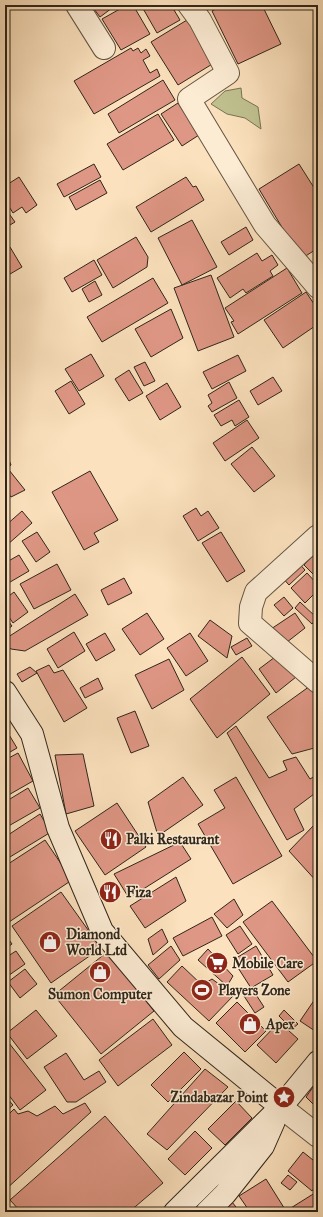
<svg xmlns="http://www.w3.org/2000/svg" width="323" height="1217" font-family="'IM FELL Great Primer',serif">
<rect width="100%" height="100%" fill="#fbe1bd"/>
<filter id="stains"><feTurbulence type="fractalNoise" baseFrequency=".005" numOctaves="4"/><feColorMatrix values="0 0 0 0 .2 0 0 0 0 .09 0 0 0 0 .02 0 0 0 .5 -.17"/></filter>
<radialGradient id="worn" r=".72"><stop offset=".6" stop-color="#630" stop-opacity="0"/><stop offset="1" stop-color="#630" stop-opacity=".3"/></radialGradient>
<!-- green -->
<path fill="#c0c290" stroke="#787455" d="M241 88 242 98 258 107 261 129 245 118 227 114 211 104 225 91Z"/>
<!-- building -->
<path fill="#df9785" stroke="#30261a" d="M91 5H116L100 17Z
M127 5H133L150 34 121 50 102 19Z
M141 5H171L180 20 157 33Z
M223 5H262L281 44 238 64 212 11Z
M187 20 214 63 178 85 151 42Z
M131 48 133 51 138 48 141 53 146 49 150 56 143 60 150 73 157 69 160 76 94 114 74 81Z
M163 80 175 100 119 133 108 114Z
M178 103 199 135 182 146 161 114Z
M158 114 174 140 123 170 107 144Z
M94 164 101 177 64 197 57 184Z
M299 164 318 194V248L301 259 259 189Z
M19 177 37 205 26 213 22 207 13 213 5 200V186Z
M186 177 193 187 196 186 204 200 151 232 136 207Z
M100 180 107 193 76 210 69 197Z
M5 208 15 222 5 228Z
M192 220 217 267 182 285 158 238Z
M246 227 253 240 229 255 221 242Z
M136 237 148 257 147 267 113 288 97 260Z
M10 247 22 267 5 277V250Z
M257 253 262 261 272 255 278 265 270 271 273 276 246 293 243 289 230 298 217 278Z
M94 260 102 275 72 292 64 278Z
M287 268 302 293 238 334 231 322 234 321 225 308Z
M211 275 234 337 198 351 174 288Z
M153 278 168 303 102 342 87 317Z
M95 281 102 295 89 302 82 289Z
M306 292 318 310V324L283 348 264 320Z
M171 309 183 338 151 357 135 329Z
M91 354 104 376 79 391 65 369Z
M238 355 246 371 212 389 203 372Z
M145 362 155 381 144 386 134 367Z
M129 370 143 393 129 401 115 379Z
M273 377 282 391 258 405 250 391Z
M71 381 85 404 69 414 55 391Z
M229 382 237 398 212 412 208 406 212 403 208 395Z
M167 383 181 407 160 420 146 396Z
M239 400 249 417 235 426 232 420 221 426 214 415Z
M247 420 259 438 225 461 213 443Z
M252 447 275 476 254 492 231 464Z
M6 453 11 465 5 470V454Z
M9 470 25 490 11 497 5 489V473Z
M90 471 118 520 94 533 99 542 84 550 52 492Z
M196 508 201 516 208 511 219 528 198 541 183 516Z
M22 511 32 523 7 545 5 542V526Z
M37 532 50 552 36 562 22 541Z
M221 532 245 571 227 582 202 543Z
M317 551 318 573 315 576 304 565Z
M19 555 29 571 5 585V563Z
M296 560 305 570 289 585 280 575Z
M57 564 71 590 34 609 20 584Z
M307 573 318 585V590L305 603 291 588Z
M124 578 132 593 108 605 101 590Z
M14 592 28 612 13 623 5 611V599Z
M75 594 88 615 25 651 11 649 5 645V639Z
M284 597 293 608 284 616 274 605Z
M300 602 317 618 312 624 295 608Z
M147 613 164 639 140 655 122 629Z
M295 613 305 628 282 646 268 631Z
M5 617 12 626 5 631Z
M210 620 232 636 227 658 198 636Z
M318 623V632L314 628Z
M74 632 85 651 58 668 47 649Z
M105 633 115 650 96 661 86 644Z
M190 633 208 661 186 676 167 648Z
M247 638 252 646 236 655 231 647Z
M279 654 296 677 276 693 259 669Z
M242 657 270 694 217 738 190 699Z
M169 659 184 690 152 709 135 675Z
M49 665 54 673 63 670 87 708 64 722 36 671Z
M30 667 37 673 22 682 17 674Z
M98 678 103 689 85 698 80 688Z
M310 686 318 694V747L292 754 267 717Z
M135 711 149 746 131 753 117 718Z
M236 726 269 778 287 770 283 761 296 757 310 779 318 774V791L294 809 304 830 287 840 227 733Z
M5 728 17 748 5 755Z
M18 753 33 781 5 797V760Z
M83 754 94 806 66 814 55 755Z
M183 777 203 805 158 836 148 802Z
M236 777 282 856 233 884 198 824 225 808 214 790Z
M28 788 40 808 5 828V802Z
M117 803 146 847 105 875 75 831Z
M40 814 51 832 5 860V837Z
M315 824 318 828V883L289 851Z
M45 840 72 880 9 922 5 915V866Z
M180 842 191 859 129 898 114 874Z
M176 877 186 901 145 928 130 906Z
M61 892 101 948 51 983 12 926Z
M234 899 243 915 227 928 214 914Z
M272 901 317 961 288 982 243 922Z
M212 917 222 936 183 956 173 938Z
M240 926 252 944 238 954 226 935Z
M162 929 168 942 153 955 148 939Z
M5 934 12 944 5 949Z
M171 946 180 960 159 979 148 965Z
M256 946 273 975 251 988 233 960Z
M208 949 233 976 227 986 198 960Z
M16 951 25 964 5 978V958Z
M107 952 154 1011 101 1054 54 995Z
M182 966 202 985 212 979 234 995 209 1021 167 982Z
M25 969 37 984 20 998 8 982Z
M253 990 264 1007 255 1013 244 996Z
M315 999 318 1001V1027L315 1031 300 1021Z
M237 1002 266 1031 245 1052 216 1023Z
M36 1010 57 1036 27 1059 7 1033Z
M284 1010 298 1024 292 1029 279 1016Z
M153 1019 172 1045 118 1086 99 1060Z
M279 1022 298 1039 276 1063 257 1045Z
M5 1038 46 1090 20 1110 5 1090Z
M184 1052 201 1069 168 1102 151 1085Z
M66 1053 84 1080 99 1071 106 1082 76 1102H67L44 1067Z
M205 1069 228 1087 167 1150 147 1134Z
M318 1080V1109L306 1097Z
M5 1096 13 1105 5 1112Z
M236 1101 252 1118 225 1145 208 1129Z
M85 1103 91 1112 5 1190V1118L14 1109 18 1114 28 1111 37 1116 55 1106 63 1114Z
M105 1116 163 1183 129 1212H21L10 1200Z
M195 1131 212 1148 185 1175 168 1159Z
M303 1152 318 1164V1183L312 1191 288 1171Z
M288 1175 297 1182 290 1190 281 1183Z
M266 1179 286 1211 318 1191V1212H250L239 1196Z
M232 1202 240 1212H220Z"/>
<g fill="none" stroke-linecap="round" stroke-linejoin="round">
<!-- street casing -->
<g stroke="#635543" stroke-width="24">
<path id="street" d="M77 5 104 48
M189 5 200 20 228 73 189 99 265 225 318 287
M318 536 256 592 251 607 250 623 318 682
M281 1107 318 1136"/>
</g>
<!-- secondary casing -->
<g stroke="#30261a" stroke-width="24">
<path id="secondary" d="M5 692 32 734 58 828 102 931 183 1027 281 1107
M175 1212 281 1107 318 1062
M207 1212 225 1194 263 1146 274 1121"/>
</g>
<!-- street -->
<use href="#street" stroke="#fcecd4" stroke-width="22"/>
<!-- secondary -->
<use href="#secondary" stroke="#fcecd4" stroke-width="22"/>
</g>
<!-- icons -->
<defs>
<g id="restaurant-disc" transform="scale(1.15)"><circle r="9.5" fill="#8f2418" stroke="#fcecd4"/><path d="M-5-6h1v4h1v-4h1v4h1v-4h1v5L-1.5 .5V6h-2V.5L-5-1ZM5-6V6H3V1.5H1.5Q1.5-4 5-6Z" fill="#fff"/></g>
<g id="shop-disc" transform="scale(1.15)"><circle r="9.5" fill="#8f2418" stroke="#fcecd4"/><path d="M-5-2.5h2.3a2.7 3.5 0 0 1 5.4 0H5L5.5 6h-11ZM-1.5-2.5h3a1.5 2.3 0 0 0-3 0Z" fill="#fff"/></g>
<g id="supermarket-disc" transform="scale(1.15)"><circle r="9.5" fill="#8f2418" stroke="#fcecd4"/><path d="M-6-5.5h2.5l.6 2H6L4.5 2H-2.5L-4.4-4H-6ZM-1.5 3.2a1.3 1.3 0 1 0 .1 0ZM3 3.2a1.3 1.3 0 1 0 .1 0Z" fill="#fff"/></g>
<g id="stadium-disc" transform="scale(1.15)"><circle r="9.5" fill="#8f2418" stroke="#fcecd4"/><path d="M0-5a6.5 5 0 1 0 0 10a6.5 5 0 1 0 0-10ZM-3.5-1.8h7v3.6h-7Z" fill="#fff"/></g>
<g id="sight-disc" transform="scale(1.15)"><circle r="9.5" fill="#8f2418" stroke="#fcecd4"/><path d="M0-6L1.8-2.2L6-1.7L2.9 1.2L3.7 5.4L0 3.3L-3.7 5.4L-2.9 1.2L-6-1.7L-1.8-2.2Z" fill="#fff"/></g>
</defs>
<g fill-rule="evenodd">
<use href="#restaurant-disc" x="111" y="839"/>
<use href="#restaurant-disc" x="110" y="892"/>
<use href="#shop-disc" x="50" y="942"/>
<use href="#supermarket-disc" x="217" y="963"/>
<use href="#shop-disc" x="100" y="972"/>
<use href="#stadium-disc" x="202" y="990"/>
<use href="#shop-disc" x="250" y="1024"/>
<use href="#sight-disc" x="284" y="1097"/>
</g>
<g text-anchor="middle" stroke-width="3" stroke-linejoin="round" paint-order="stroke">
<!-- poi labels -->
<g font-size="14" font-weight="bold" fill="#30261a" stroke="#fcecd4" text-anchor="start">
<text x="126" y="844">Palki Restaurant</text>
<text x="126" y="897">Fiza</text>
<text x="66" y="939">Diamond<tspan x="66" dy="16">World Ltd</tspan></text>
<text x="232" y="968">Mobile Care</text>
<text x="218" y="995">Players Zone</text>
<text x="100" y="999" text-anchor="middle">Sumon Computer</text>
<text x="266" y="1029">Apex</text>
<text x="268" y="1102" text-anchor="end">Zindabazar Point</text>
</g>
</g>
<!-- margin -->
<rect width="323" height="1217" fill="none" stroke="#fbe1bd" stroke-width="20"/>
<rect x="6" y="6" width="311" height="1205" fill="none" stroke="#30261a" stroke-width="2"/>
<rect x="10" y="10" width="303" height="1197" fill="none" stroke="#30261a"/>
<rect width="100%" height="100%" filter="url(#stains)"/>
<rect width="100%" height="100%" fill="url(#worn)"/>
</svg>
